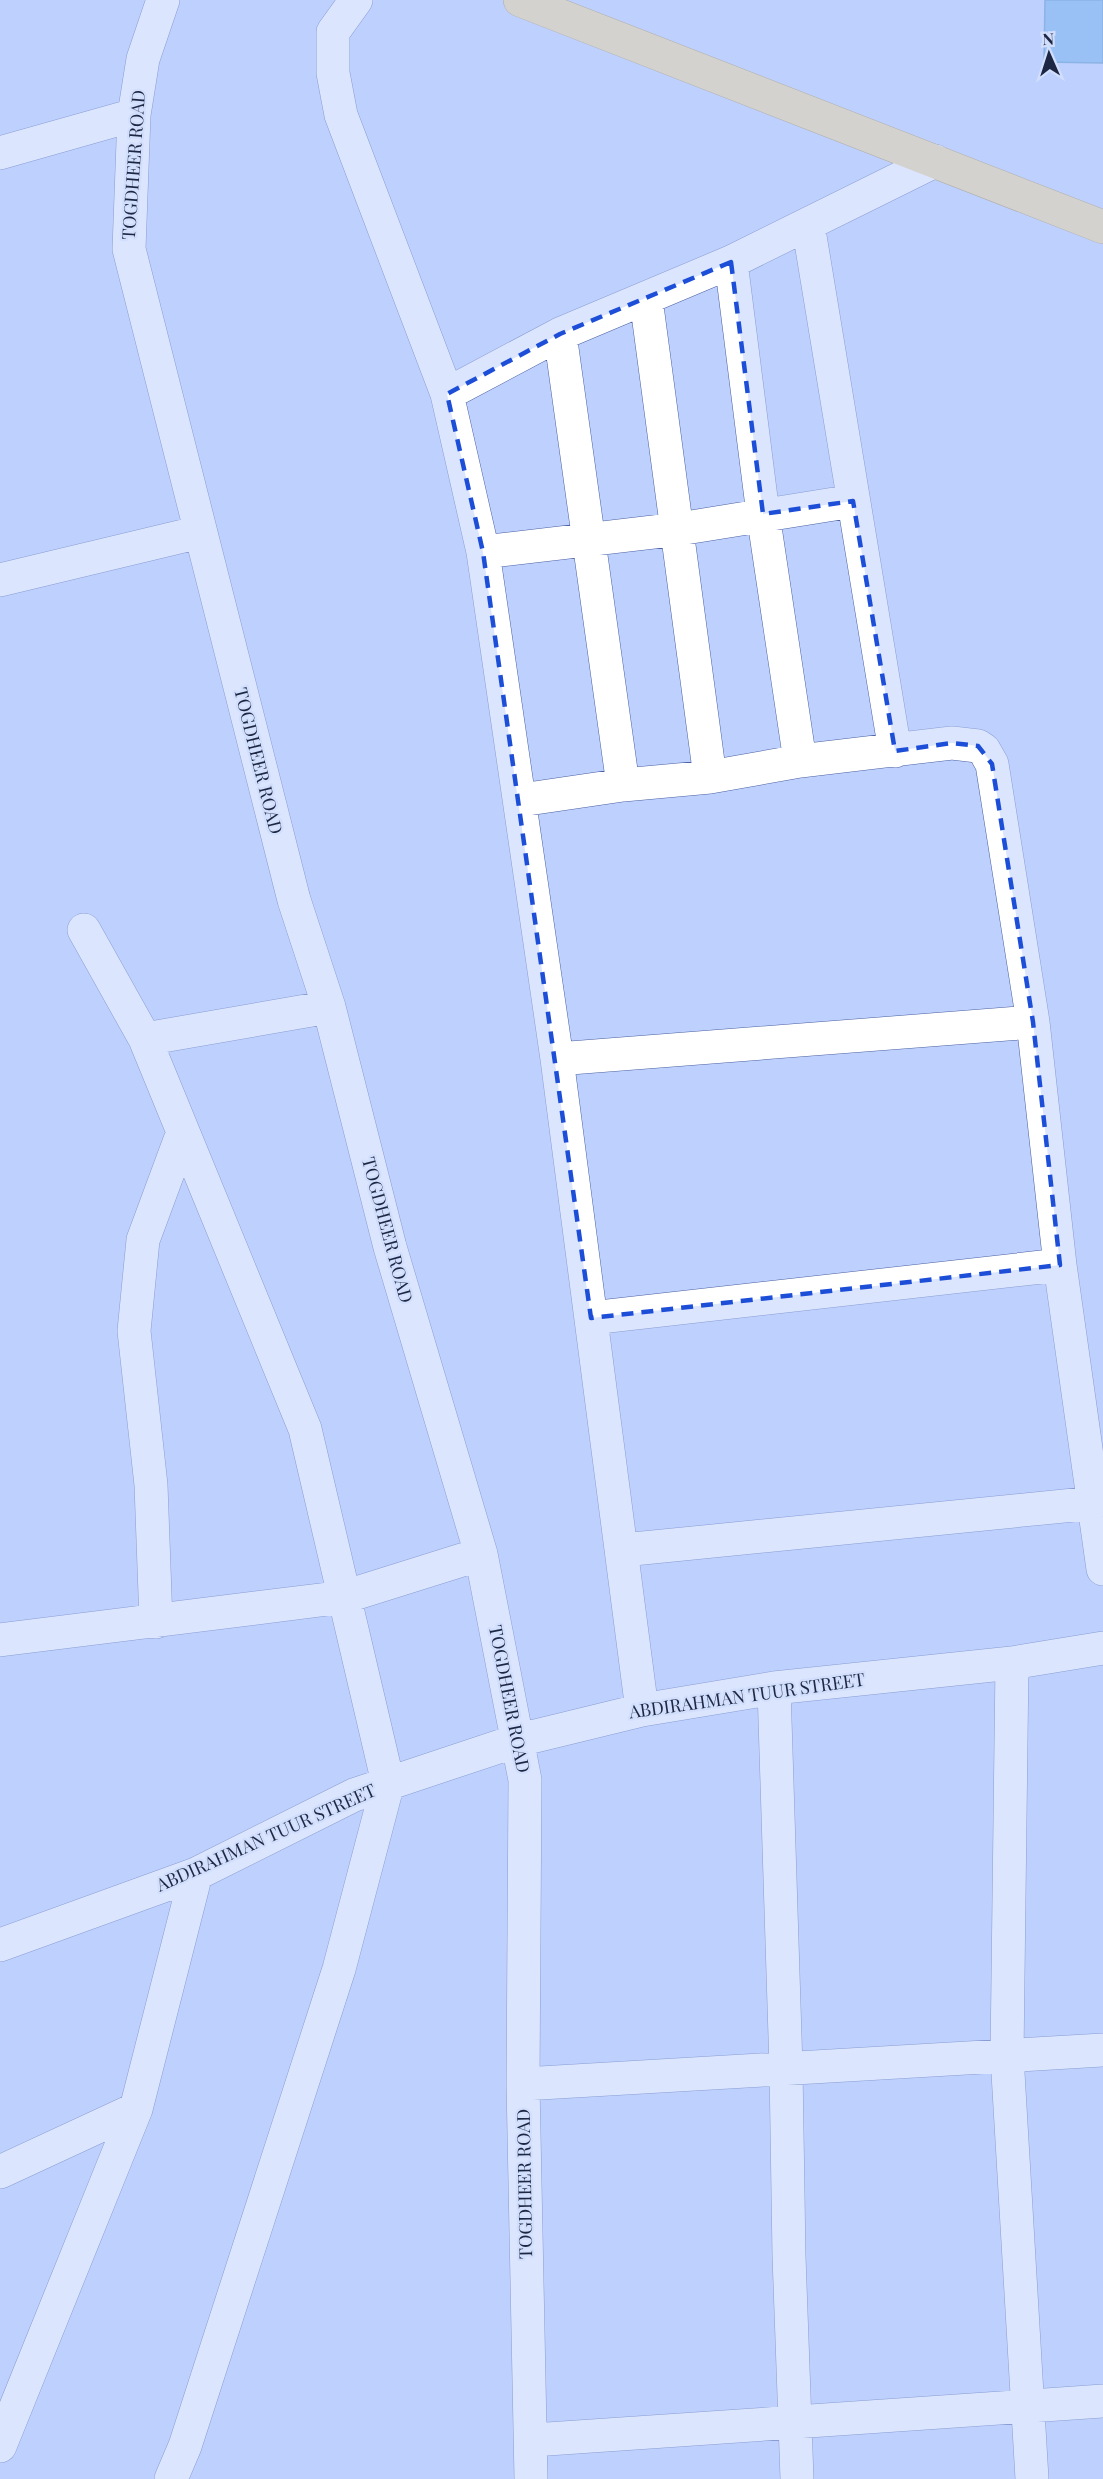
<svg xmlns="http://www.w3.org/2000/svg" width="1103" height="2479" font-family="'Playfair Display',serif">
<rect width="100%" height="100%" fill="#bed0fd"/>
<!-- building -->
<path fill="#6fafea" stroke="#5090c8" stroke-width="1.5" d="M1045 0H1103V63L1044 62Z"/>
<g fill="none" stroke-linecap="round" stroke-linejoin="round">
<!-- minor casing -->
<g stroke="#4a61a3" stroke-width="34">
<path id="minor" d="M163 0 143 59 134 115 129 249 294 900 329 1007 390 1247 481 1554 525 1780 523 2084 531 2479
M356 0 333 32V73L341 115 447 394 483 552 557 1059 642 1710
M0 153 134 115
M808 224 895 751
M731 262 763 514 800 761
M646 299 710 777
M560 334 623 785
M447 394 560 334 731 262 935 161
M483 552 679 529 853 501
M0 580 200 532
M521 800 623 785 710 777 800 761 952 743 978 746 984 750 992 764 1033 1022 1060 1265 1103 1569
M84 930 145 1039 305 1429 388 1783 339 1969 185 2446 171 2479
M145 1039 329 1007
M557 1059 1033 1022
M591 1318 1060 1265
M623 1550 1094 1503
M156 1622 151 1485 134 1331 143 1240 183 1132
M0 1640 344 1597 481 1554
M1012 1663 1007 2056 1032 2479
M774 1688 786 2068 789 2256 797 2479
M0 1945 196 1874 354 1795 519 1740 642 1710 774 1688 1012 1663 1103 1648
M523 2084 1103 2050
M0 2172 136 2109
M533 2440 1103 2401
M0 2446 136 2109 196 1874"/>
</g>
<!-- major casing -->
<g stroke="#9e864a" stroke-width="34">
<path id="major" d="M520 0 1103 227"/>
</g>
<!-- minor -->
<use href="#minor" stroke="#fff" stroke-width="33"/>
<!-- major -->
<use href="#major" stroke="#efd594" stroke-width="33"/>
</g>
<!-- marked area -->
<path d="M0 0H1103V2479H0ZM731 262 763 514 853 501 895 751 952 743 978 746 992 764 1033 1022 1060 1265 591 1318 483 552 447 394 560 334Z" fill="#bed0fd" fill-opacity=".55" fill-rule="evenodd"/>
<path fill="none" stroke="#1d4ed8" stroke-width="4.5" stroke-dasharray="12 8" stroke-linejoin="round" d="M731 262 763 514 853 501 895 751 952 743 978 746 992 764 1033 1022 1060 1265 591 1318 483 552 447 394 560 334Z"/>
<g text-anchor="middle" stroke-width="4.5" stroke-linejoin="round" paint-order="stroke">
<!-- street labels -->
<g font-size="18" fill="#1d2743" stroke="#d1defc">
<text transform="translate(134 165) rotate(-86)" y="6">TOGDHEER ROAD</text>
<text transform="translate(258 761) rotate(76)" y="6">TOGDHEER ROAD</text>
<text transform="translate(387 1230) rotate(75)" y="6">TOGDHEER ROAD</text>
<text transform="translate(747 1696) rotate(-8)" y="6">ABDIRAHMAN TUUR STREET</text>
<text transform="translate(509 1699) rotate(79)" y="6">TOGDHEER ROAD</text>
<text transform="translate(266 1838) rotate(-24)" y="6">ABDIRAHMAN TUUR STREET</text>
<text transform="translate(525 2184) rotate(-91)" y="6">TOGDHEER ROAD</text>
</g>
</g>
<!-- north arrow -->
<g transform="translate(1049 54) rotate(357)" stroke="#d1defc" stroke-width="4.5" paint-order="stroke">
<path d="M0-4.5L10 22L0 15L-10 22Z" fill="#1d2743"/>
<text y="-9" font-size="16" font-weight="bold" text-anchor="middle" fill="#1d2743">N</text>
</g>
</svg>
